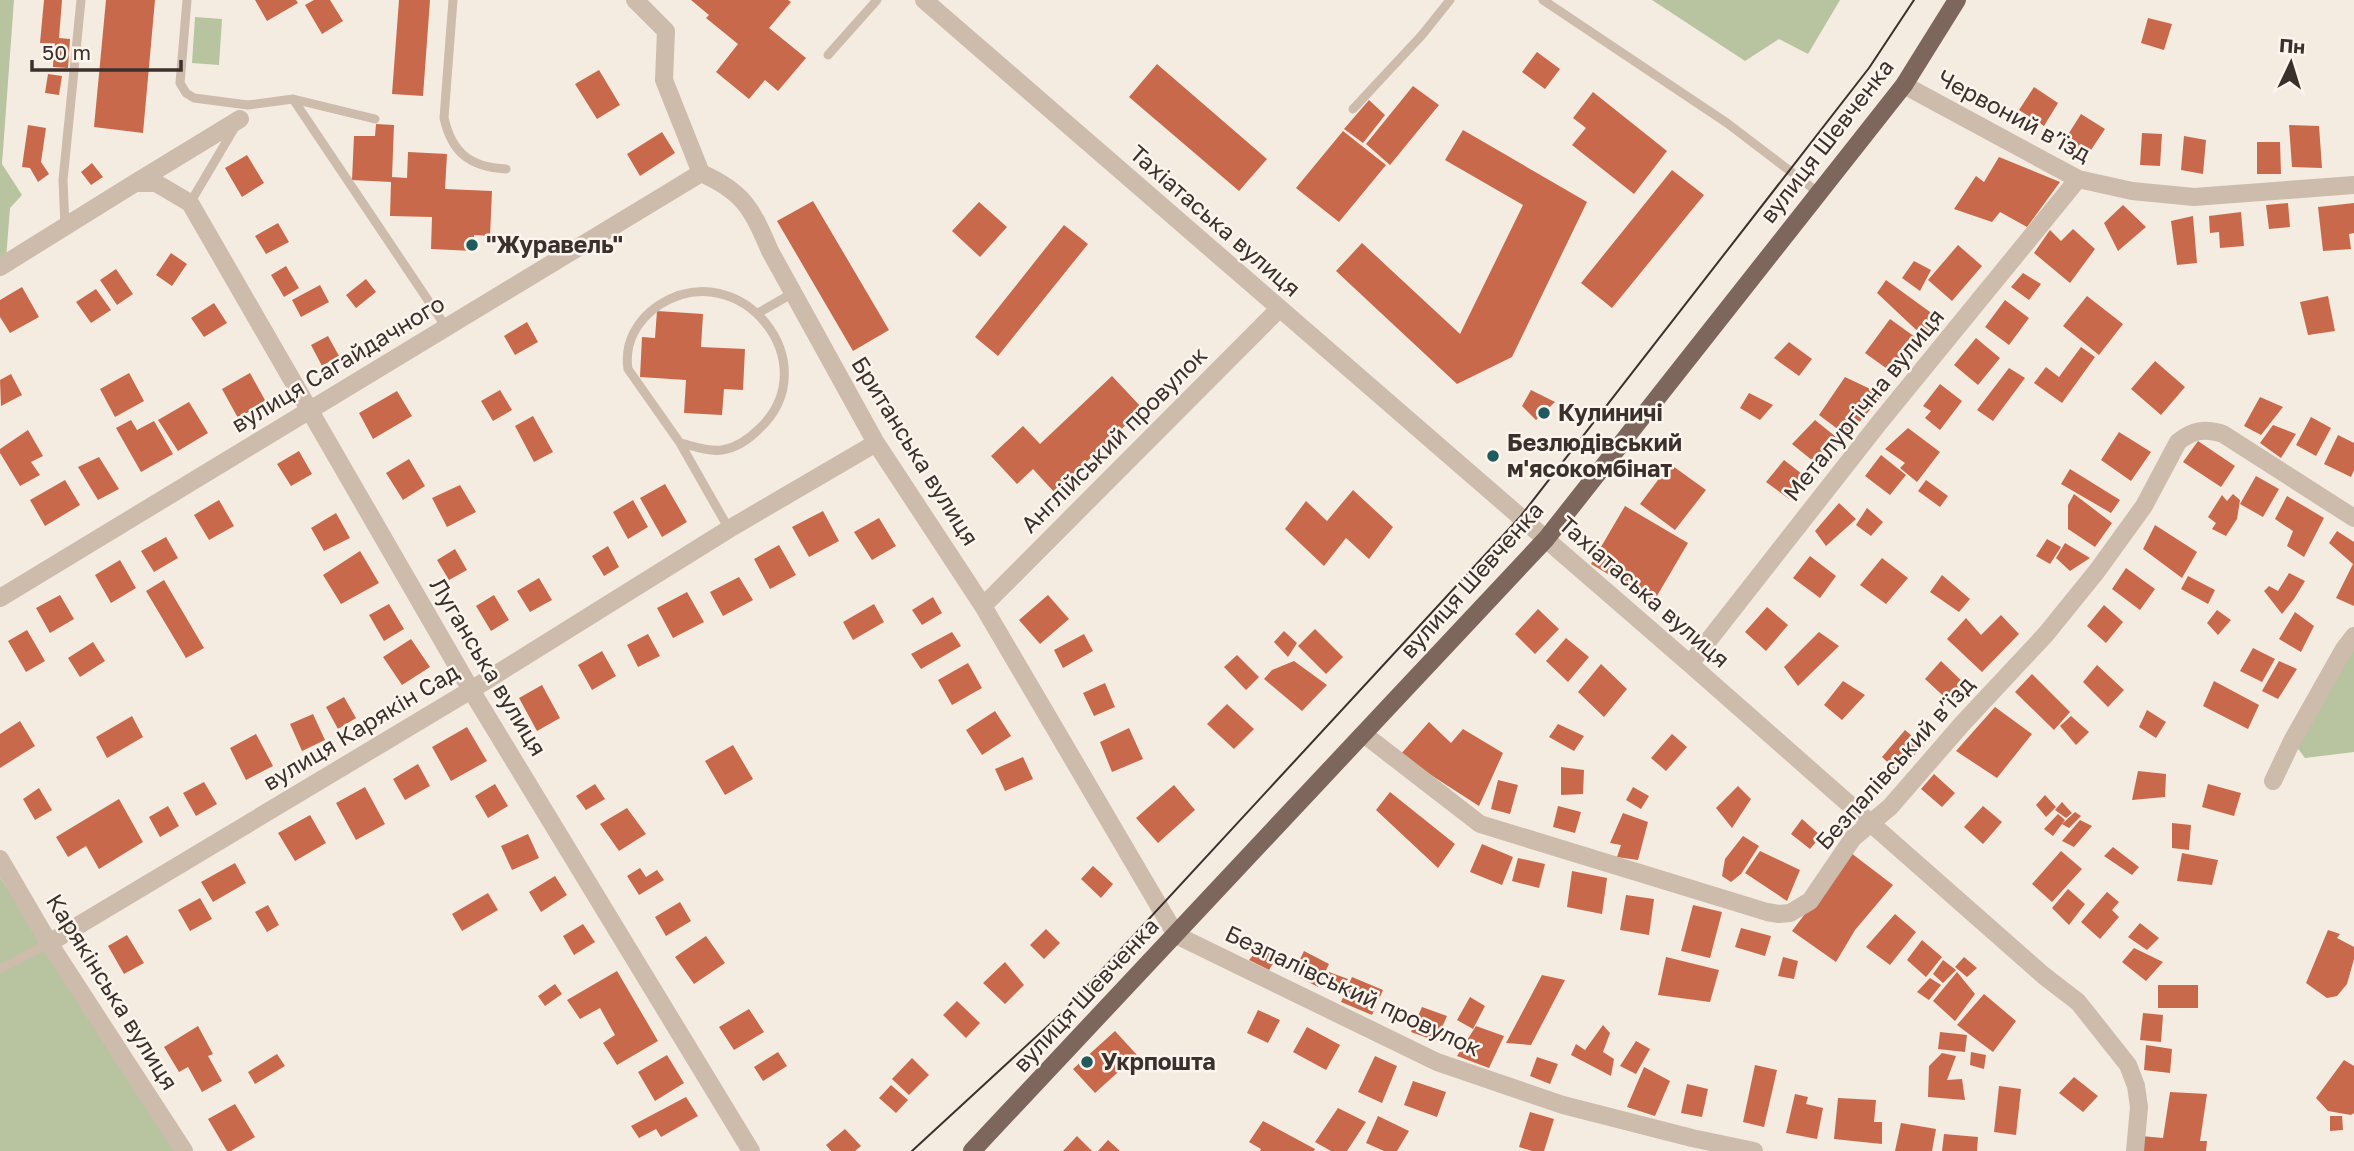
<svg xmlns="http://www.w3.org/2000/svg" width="2354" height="1151" font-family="'Golos Text',sans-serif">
<rect width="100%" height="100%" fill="#f4ebe1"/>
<!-- green -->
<path fill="#b8c4a0" d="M0 0H14L2 164 22 195 10 208 6 259 0 263Z
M1652 0H1840L1808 54 1779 39 1745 61Z
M195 17 222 19 219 65 192 63Z
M2354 636V752L2305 758 2292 741Z
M0 877 176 1151H0Z"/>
<!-- building -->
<path fill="#c8694b" d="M44 0H62L59 38 70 39 68 68 53 67 54 44 40 43Z
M106 0H155L143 133 94 127Z
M255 0H296L298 3 267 21Z
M314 0H330L343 21 322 34 305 5Z
M399 0H430L423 96 392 94Z
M691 0H788L791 2 769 28 806 58 778 91 765 80 749 99 716 72 738 44 706 18 709 15Z
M2148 18 2172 24 2164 50 2141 43Z
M1537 52 1560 69 1545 89 1522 72Z
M1157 64 1267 159 1239 191 1129 97Z
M599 70 620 105 597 119 575 84Z
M48 74 62 76 59 95 45 93Z
M1413 86 1439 105 1390 165 1366 144Z
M2034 87 2058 103 2044 126 2019 110Z
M1593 92 1667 151 1634 194 1572 145 1586 128 1573 118Z
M1369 100 1385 115 1363 143 1344 129Z
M2081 114 2105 129 2087 156 2064 141Z
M376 124 394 125 392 177 407 178 408 152 447 154 445 189 492 191 490 236 474 235V251L431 249 432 217 390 216 391 182 352 180 354 136H375Z
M28 125 46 128 41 162 49 174 38 182 30 168 22 167Z
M2289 125 2319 126 2322 168 2292 167Z
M1463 130 1587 202 1512 357 1457 384 1336 271 1362 243 1460 334 1523 205 1445 160Z
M1343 131 1386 165 1339 222 1296 188Z
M662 132 675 153 640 176 627 154Z
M2142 133 2162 134 2160 166 2140 165Z
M2184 136 2206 140 2203 174 2181 170Z
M2257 142H2280L2281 174H2257Z
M247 155 264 183 242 197 225 168Z
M1999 157 2060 182 2027 227 2000 212 1992 222 1954 209 1976 176 1984 182Z
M92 163 103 177 91 185 81 172Z
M1672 170 1704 195 1612 308 1581 283Z
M813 201 889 330 853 351 777 221Z
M979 202 1007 227 980 257 952 231Z
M2288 203 2290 227 2269 229 2266 205Z
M2354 203V233L2349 234 2351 249 2323 251 2318 207Z
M2123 205 2146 227 2118 251 2104 223Z
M2241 212 2244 246 2220 248 2219 232 2210 233 2209 216Z
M2193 216 2197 263 2177 265 2171 221Z
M278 223 289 242 266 254 255 236Z
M1064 225 1088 244 998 356 975 337Z
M2073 229 2095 249 2070 283 2034 253 2050 230 2061 241Z
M1958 245 1982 266 1952 301 1928 280Z
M171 253 187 264 172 286 156 275Z
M1914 261 1931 270 1920 291 1902 278Z
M286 266 299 288 284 297 271 275Z
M116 269 133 294 117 305 100 280Z
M2023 273 2041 284 2029 300 2011 287Z
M366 279 376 292 356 308 346 295Z
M1886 280 1941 320 1927 340 1877 293Z
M320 285 329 302 301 317 292 300Z
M22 287 39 317 10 333 0 317V300Z
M96 289 111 310 91 323 76 302Z
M2087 296 2123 324 2099 355 2063 326Z
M2328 296 2335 331 2308 335 2300 302Z
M2005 300 2029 318 2009 345 1985 327Z
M214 303 227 323 204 337 191 318Z
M657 311 703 314 701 347 745 349 743 390 724 389 722 415 684 413 686 380 640 377 642 337 655 338Z
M1890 319 1922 342 1897 376 1865 353Z
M527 322 538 342 515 355 504 336Z
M328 336 339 356 322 366 311 345Z
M1976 338 2000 358 1978 385 1954 365Z
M1789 342 1812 359 1799 376 1774 358Z
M2081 347 2095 357 2062 403 2034 383 2046 367 2059 377Z
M2155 361 2185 387 2161 415 2131 389Z
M2009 368 2025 378 1993 421 1977 410Z
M129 373 144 401 115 417 100 389Z
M250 373 266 402 238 418 222 389Z
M11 374 22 395 1 406 0 380Z
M1112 376 1143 409 1054 492 1033 469 1017 484 991 456 1023 426 1040 444Z
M1845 377 1883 395 1847 436 1819 415Z
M1940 384 1962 401 1940 430 1925 418 1931 411 1923 406Z
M500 390 512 410 493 421 481 401Z
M1531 390 1555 402 1536 420 1522 406Z
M397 391 412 416 373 439 359 413Z
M1749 393 1773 405 1760 420 1740 408Z
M2260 397 2283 407 2261 435 2244 426Z
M189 402 208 433 178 451 158 420Z
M533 416 553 452 534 462 515 426Z
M2311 417 2331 428 2316 456 2296 445Z
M131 420 137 430 154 421 173 454 141 472 116 428Z
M1815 420 1841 441 1818 465 1792 444Z
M2273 425 2296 434 2281 458 2260 443Z
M1908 428 1940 452 1917 482 1900 468 1905 463 1885 449Z
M28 430 43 456 31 462 40 475 20 486 0 453V449Z
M2119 432 2151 452 2131 481 2101 460Z
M2338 435 2354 443V470L2351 477 2324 464Z
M2198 441 2235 466 2221 487 2183 462Z
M299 451 312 474 291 486 277 464Z
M1881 455 1906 475 1890 495 1865 476Z
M99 457 119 489 98 500 78 467Z
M409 459 425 486 403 500 386 473Z
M1784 460 1806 477 1789 499 1766 482Z
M1670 464 1706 490 1675 530 1640 504Z
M2070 469 2120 500 2111 513 2061 484Z
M2256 476 2279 489 2263 517 2240 504Z
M65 480 80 505 45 526 30 500Z
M1926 480 1948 496 1940 507 1918 491Z
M665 484 687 522 662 537 640 498Z
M460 485 476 512 447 527 432 498Z
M1353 490 1393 527 1369 559 1346 538 1324 566 1285 529 1306 501 1327 521Z
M2074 494 2112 523 2095 547 2068 529V505Z
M2233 494 2240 500 2237 519 2226 536 2212 529 2216 523 2208 517 2222 495 2227 501Z
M2287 496 2324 518 2304 557 2287 546 2293 531 2275 519Z
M219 500 234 526 209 540 194 515Z
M633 500 648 527 628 539 613 512Z
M1839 503 1856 519 1826 546 1815 531Z
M1625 506 1688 543 1654 601 1591 564Z
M1867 508 1883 522 1871 536 1856 525Z
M823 511 839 541 809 557 792 527Z
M336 513 350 538 324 551 311 528Z
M879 518 896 546 872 560 854 532Z
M2155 525 2197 552 2182 578 2143 549Z
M2337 531 2354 542V606L2336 598 2353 564 2329 543Z
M166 537 178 558 154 572 141 551Z
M2047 539 2061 547 2050 564 2036 556Z
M2065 543 2090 558 2070 571 2056 558Z
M779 545 796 575 770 589 754 559Z
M608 546 619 567 604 576 592 556Z
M455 549 467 570 449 580 437 560Z
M360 551 379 583 341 604 323 575Z
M1810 556 1836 576 1820 598 1793 578Z
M1882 558 1908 578 1886 604 1860 585Z
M120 560 136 588 111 603 95 575Z
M2126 568 2155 589 2140 610 2112 589Z
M2289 573 2305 581 2294 599 2282 614 2264 591 2269 586 2278 591Z
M1942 575 1970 599 1959 612 1930 592Z
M2188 576 2215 590 2208 604 2181 589Z
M739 577 753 600 723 616 710 592Z
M539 578 552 600 530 612 517 591Z
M164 580 204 648 186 658 146 591Z
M687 592 704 622 673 638 657 608Z
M60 595 74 619 50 633 36 608Z
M494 595 509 620 491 631 476 606Z
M1048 595 1069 619 1040 644 1019 620Z
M933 597 942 613 922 625 912 610Z
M389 604 404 629 384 641 369 615Z
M874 604 884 622 853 640 843 622Z
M2104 605 2123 622 2106 643 2087 626Z
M1767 607 1788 625 1766 651 1745 632Z
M1538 609 1559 629 1535 654 1515 634Z
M2217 610 2231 620 2218 635 2207 623Z
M2295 612 2314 626 2301 652 2279 639Z
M2001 615 2019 634 1982 672 1947 639 1966 618 1981 635Z
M1315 629 1343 657 1326 674 1298 646Z
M27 630 45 661 26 672 8 641Z
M1284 631 1297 643 1288 657 1274 642Z
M952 632 961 646 921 669 911 654Z
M1819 632 1839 646 1798 686 1784 667Z
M648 634 660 656 638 667 627 645Z
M1084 634 1093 651 1063 668 1054 650Z
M1566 638 1589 657 1568 682 1546 661Z
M411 639 430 667 402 685 383 657Z
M93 642 105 661 80 677 68 658Z
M2253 648 2275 659 2262 682 2240 671Z
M602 651 616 676 592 690 578 665Z
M1237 655 1259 677 1246 690 1224 667Z
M1294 661 1327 685 1302 711 1264 679 1272 670Z
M1941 661 1967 686 1952 704 1925 679Z
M2279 661 2297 669 2278 699 2262 691Z
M968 663 982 688 952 705 938 680Z
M1601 664 1627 689 1604 717 1578 692Z
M2097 665 2124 690 2108 707 2083 682Z
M2032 674 2070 712 2054 730 2015 692Z
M1843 681 1865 695 1842 720 1824 705Z
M2214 681 2259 705 2248 729 2203 706Z
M1105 683 1115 707 1094 716 1083 693Z
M542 685 560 718 537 731 519 698Z
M344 697 356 718 338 729 326 707Z
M1227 704 1254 729 1234 749 1207 724Z
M1995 707 2032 734 1997 778 1956 751Z
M2147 710 2166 722 2156 738 2139 727Z
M995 711 1011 736 982 755 966 730Z
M313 714 325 740 302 751 290 724Z
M132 716 143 737 107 758 96 737Z
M2071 716 2089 732 2076 745 2060 726Z
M20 721 35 746 0 768V734Z
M1429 722 1451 743 1463 729 1503 753 1479 806 1400 755Z
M1558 724 1584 736 1574 751 1549 737Z
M467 727 487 761 451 781 432 747Z
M1129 728 1143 759 1112 772 1100 742Z
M1905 730 1924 746 1897 771 1882 757Z
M256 734 273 766 246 780 230 748Z
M1672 734 1687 747 1666 771 1651 758Z
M733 745 753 779 725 795 705 761Z
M1023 757 1033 779 1005 791 995 769Z
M418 764 430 786 405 800 393 779Z
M1561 767 1584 770 1583 794 1561 795Z
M2138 771 2166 774 2165 797 2132 800Z
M1934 774 1955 793 1942 807 1921 789Z
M1498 780 1518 785 1510 814 1491 809Z
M204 782 217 804 196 816 183 793Z
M495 784 508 806 488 818 475 796Z
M595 784 605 799 586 810 576 796Z
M2208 784 2241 793 2234 816 2202 807Z
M1174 785 1195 810 1158 843 1136 818Z
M1738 786 1751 799 1732 828 1716 808Z
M365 787 385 824 356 840 336 803Z
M1633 787 1649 796 1641 809 1626 800Z
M39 788 52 810 35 820 23 799Z
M1390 792 1455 844 1438 868 1376 810Z
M2045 795 2056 807 2046 817 2036 805Z
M119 799 143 842 99 869 86 846 68 857 56 837Z
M2062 802 2072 813 2066 818 2055 810Z
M168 806 179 826 160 837 149 817Z
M1558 806 1581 812 1575 833 1553 827Z
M1983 806 2002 822 1983 844 1964 827Z
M627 808 646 834 619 851 600 824Z
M2075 812 2081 816 2069 828 2062 824Z
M1623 813 1648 822 1638 860 1617 857 1621 845 1610 843Z
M2058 814 2065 820 2053 836 2044 829Z
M310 815 326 843 295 861 278 833Z
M1802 819 1821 836 1810 849 1791 834Z
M2080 820 2092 826 2074 847 2062 841Z
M2172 823 2191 825 2189 850 2172 848Z
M528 834 539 858 512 870 501 846Z
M1743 836 1759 846 1741 874 1731 882 1722 876 1725 859Z
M1482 844 1513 857 1502 885 1470 872Z
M2113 847 2139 867 2132 875 2104 856Z
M1760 851 1800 870 1787 901 1745 873Z
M2061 851 2082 869 2052 902 2032 884Z
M1851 853 1893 885 1855 930 1836 962 1792 931Z
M2182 853 2218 860 2212 885 2177 881Z
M1518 858 1545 864 1539 888 1512 881Z
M235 863 246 883 213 902 201 882Z
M1093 866 1113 884 1101 898 1081 879Z
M640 868 646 877 657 870 664 880 639 895 627 876Z
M1572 871 1607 878 1602 914 1567 907Z
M555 876 567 895 541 912 529 892Z
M2068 889 2085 904 2069 925 2052 908Z
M2107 892 2119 902 2112 910 2119 917 2100 939 2081 922Z
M488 893 498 910 462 931 452 914Z
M1626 895 1654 899 1649 935 1620 930Z
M200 898 212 919 190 931 178 910Z
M680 902 691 921 666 936 655 917Z
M268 905 279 925 267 932 255 912Z
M1693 905 1722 912 1710 958 1681 951Z
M1895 914 1916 932 1890 965 1866 947Z
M2140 923 2159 938 2147 950 2128 937Z
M583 924 595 942 574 955 563 936Z
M1741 928 1771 936 1765 956 1735 947Z
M1046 929 1060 943 1044 959 1030 945Z
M2328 930 2340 934 2337 938 2354 947V959L2347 984 2337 996 2327 998 2306 983Z
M127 935 144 963 124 974 108 946Z
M706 936 725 963 694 984 675 957Z
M1922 940 1942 957 1926 977 1907 960Z
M1259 948 1277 957 1269 970 1249 960Z
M2134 948 2163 962 2146 981 2122 962Z
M1304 951 1329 964 1318 987 1293 974Z
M1666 957 1719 970 1710 1002 1658 995Z
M1783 957 1798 961 1794 979 1778 976Z
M1964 957 1977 968 1967 977 1955 967Z
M1943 960 1956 970 1943 983 1933 974Z
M1005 962 1024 985 1005 1004 983 983Z
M617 971 658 1041 617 1065 603 1043 615 1035 600 1008 580 1019 567 1000Z
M1329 972 1348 979 1337 993 1323 985Z
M1957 972 1975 994 1955 1021 1933 1001Z
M1542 975 1565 980 1531 1045 1506 1043Z
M1352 977 1383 990 1372 1015 1341 1002Z
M1930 978 1941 985 1929 1000 1917 992Z
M555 984 562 994 545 1006 538 996Z
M2158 985H2198V1008H2158Z
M1984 994 2016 1021 1993 1052 1957 1025Z
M1470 997 1485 1006 1473 1029 1457 1020Z
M957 1001 980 1023 966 1038 943 1015Z
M1422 1007 1447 1016 1436 1041 1411 1032Z
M749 1009 764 1032 734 1050 719 1027Z
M1258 1010 1280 1020 1268 1043 1247 1033Z
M2143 1013 2163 1015 2161 1042 2140 1040Z
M1603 1025 1610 1033 1603 1052 1614 1059 1611 1076 1571 1055 1576 1044 1585 1050Z
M198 1026 213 1054 208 1056 222 1081 202 1092 188 1067 179 1072 164 1047Z
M1476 1026 1504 1036 1489 1068 1457 1056Z
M1307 1027 1340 1045 1326 1070 1293 1052Z
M1115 1031 1137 1055 1095 1093 1073 1069Z
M1940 1032 1967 1035 1965 1052 1938 1049Z
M1636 1041 1650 1049 1636 1074 1620 1066Z
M2146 1045 2172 1049 2170 1073 2144 1070Z
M778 1052 787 1066 763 1081 754 1067Z
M1971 1052 1986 1055 1984 1069 1970 1065Z
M1942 1053 1956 1056 1947 1080 1962 1079 1965 1100 1928 1097 1929 1066Z
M277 1054 285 1066 255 1084 248 1072Z
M667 1055 684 1083 655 1101 638 1072Z
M1375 1056 1397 1066 1382 1103 1358 1092Z
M1537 1057 1558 1064 1550 1084 1530 1076Z
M912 1058 929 1075 909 1095 892 1079Z
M2344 1060 2354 1066V1113L2351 1115 2328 1111 2316 1098Z
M1755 1065 1777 1070 1764 1127 1743 1122Z
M1644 1067 1670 1081 1655 1116 1627 1107Z
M2074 1077 2098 1096 2083 1112 2059 1093Z
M1413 1081 1446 1092 1437 1117 1404 1105Z
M1687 1084 1708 1089 1702 1117 1681 1113Z
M891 1085 908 1100 896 1113 879 1098Z
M1999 1086 2021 1089 2016 1135 1994 1132Z
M2170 1092 2207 1094 2200 1141H2207L2206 1151H2141V1136L2163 1138Z
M1795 1094 1808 1097 1806 1104 1823 1108 1817 1139 1786 1133Z
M686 1097 698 1116 661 1137 656 1129 639 1138 631 1126Z
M1838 1098 1876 1100 1874 1122H1882V1144L1834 1139Z
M235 1104 255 1137 231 1151H227L208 1119Z
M1338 1108 1366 1122 1347 1151H1331L1315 1142Z
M1530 1112 1554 1119 1544 1151H1532L1519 1147Z
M1378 1116 1409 1131 1397 1151H1384L1366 1143Z
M2330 1116H2342L2343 1130 2330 1131Z
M1263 1121 1315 1149 1314 1151H1260L1261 1149 1249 1142Z
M1901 1123 1936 1129 1932 1151H1895Z
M845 1129 861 1146 855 1151H831L826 1145Z
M1944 1134 1978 1137 1977 1151H1942Z
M1077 1136 1092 1151H1063Z
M1108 1140 1120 1151H1098Z"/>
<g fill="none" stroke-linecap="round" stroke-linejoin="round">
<!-- lane -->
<path stroke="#cdbbac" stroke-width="9" d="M187 0 180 83 186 93 194 98 248 105 293 99 375 119
M453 0 444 118C452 153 470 167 506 169
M1543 0 1727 123 1819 193
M828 55 877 0
M293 99 446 327
M1353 109 1422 35 1450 0
M190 203 235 127
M65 226 63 180 81 0
M758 313 793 293
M680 443C693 446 708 452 722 450 736 448 749 439 759 429 829 364 740 253 659 305 637 320 624 343 628 369L680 443 729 529
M0 969 49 943"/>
<!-- street -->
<path stroke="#cdbbac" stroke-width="18" d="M635 0 666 31 664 80 701 173C744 192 752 209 770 251L876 443 983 606 1176 935 1437 1062 1563 1105 1692 1138 1754 1151
M924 0 1690 664 2043 975 2078 1002 2128 1065 2136 1086 2139 1107 2135 1151
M1904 85 2078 179 2132 191 2194 197 2354 185
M135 183 240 119
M0 267 135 183H156L190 203 471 690 751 1151
M0 598 701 173
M983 606 1279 309
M1690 664 1879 423 2078 179
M1365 735 1480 824 1767 912 1779 914 1790 913 1810 901 1853 838 1890 807 1963 723 2046 634 2097 571 2144 506 2178 442C2193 430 2205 428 2223 434L2354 518
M2273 781 2292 741 2344 649 2354 636
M0 859 49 943 184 1151
M49 943 471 690 729 529 876 443"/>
<!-- primary -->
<path stroke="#7d675c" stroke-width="18" d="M972 1151 1546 539 1904 85 1957 0"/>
<!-- tram -->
<path stroke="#3b302b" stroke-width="2" d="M912 1151 1063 1012 1520 517 1869 68 1914 0"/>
</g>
<!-- markers -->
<g fill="#1f5a5e" stroke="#fbf5ee" stroke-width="2.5">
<circle cx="472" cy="245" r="7"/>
<circle cx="1544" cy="413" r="7"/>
<circle cx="1493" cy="456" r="7"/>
<circle cx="1087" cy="1062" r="7"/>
</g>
<g text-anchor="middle" stroke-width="5" stroke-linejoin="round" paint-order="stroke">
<!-- street labels -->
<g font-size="23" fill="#3b302b" stroke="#fbf5ee">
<text transform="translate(2014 116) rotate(28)" y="8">Червоний в’їзд</text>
<text transform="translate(1827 141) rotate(-52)" y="8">вулиця Шевченка</text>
<text transform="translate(1215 221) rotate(41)" y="8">Тахіатаська вулиця</text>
<text transform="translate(338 364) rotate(-31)" y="8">вулиця Сагайдачного</text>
<text transform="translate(1864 405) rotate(-51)" y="8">Металургічна вулиця</text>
<text transform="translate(1114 440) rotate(-45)" y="8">Англійський провулок</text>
<text transform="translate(915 451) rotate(58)" y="8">Британська вулиця</text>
<text transform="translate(1472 580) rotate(-48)" y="8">вулиця Шевченка</text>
<text transform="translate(1644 592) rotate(41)" y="8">Тахіатаська вулиця</text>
<text transform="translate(488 667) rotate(59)" y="8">Луганська вулиця</text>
<text transform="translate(361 727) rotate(-31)" y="8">вулиця Карякін Сад</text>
<text transform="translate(1895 763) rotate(-48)" y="8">Безпалівський в’їзд</text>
<text transform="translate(1353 991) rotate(25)" y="8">Безпалівський провулок</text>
<text transform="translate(112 992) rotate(58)" y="8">Карякінська вулиця</text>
<text transform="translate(1086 995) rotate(-47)" y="8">вулиця Шевченка</text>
</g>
<!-- poi labels -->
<g font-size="23" font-weight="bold" fill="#3b302b" stroke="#fbf5ee" text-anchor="start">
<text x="486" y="253">"Журавель"</text>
<text x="1558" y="421">Кулиничі</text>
<text x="1507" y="451">Безлюдівський<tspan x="1507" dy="26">м'ясокомбінат</tspan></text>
<text x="1101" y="1070">Укрпошта</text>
</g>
</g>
<!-- north arrow -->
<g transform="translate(2291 63) rotate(4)" stroke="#fbf5ee" stroke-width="5" paint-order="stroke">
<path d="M0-5L12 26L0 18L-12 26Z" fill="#3b302b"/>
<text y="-10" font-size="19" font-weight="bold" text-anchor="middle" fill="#3b302b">Пн</text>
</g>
<!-- scale -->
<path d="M32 60v10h149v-10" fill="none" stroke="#3b302b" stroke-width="3.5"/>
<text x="42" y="60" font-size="21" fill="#3b302b" stroke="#fbf5ee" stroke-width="5" paint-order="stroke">50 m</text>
</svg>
